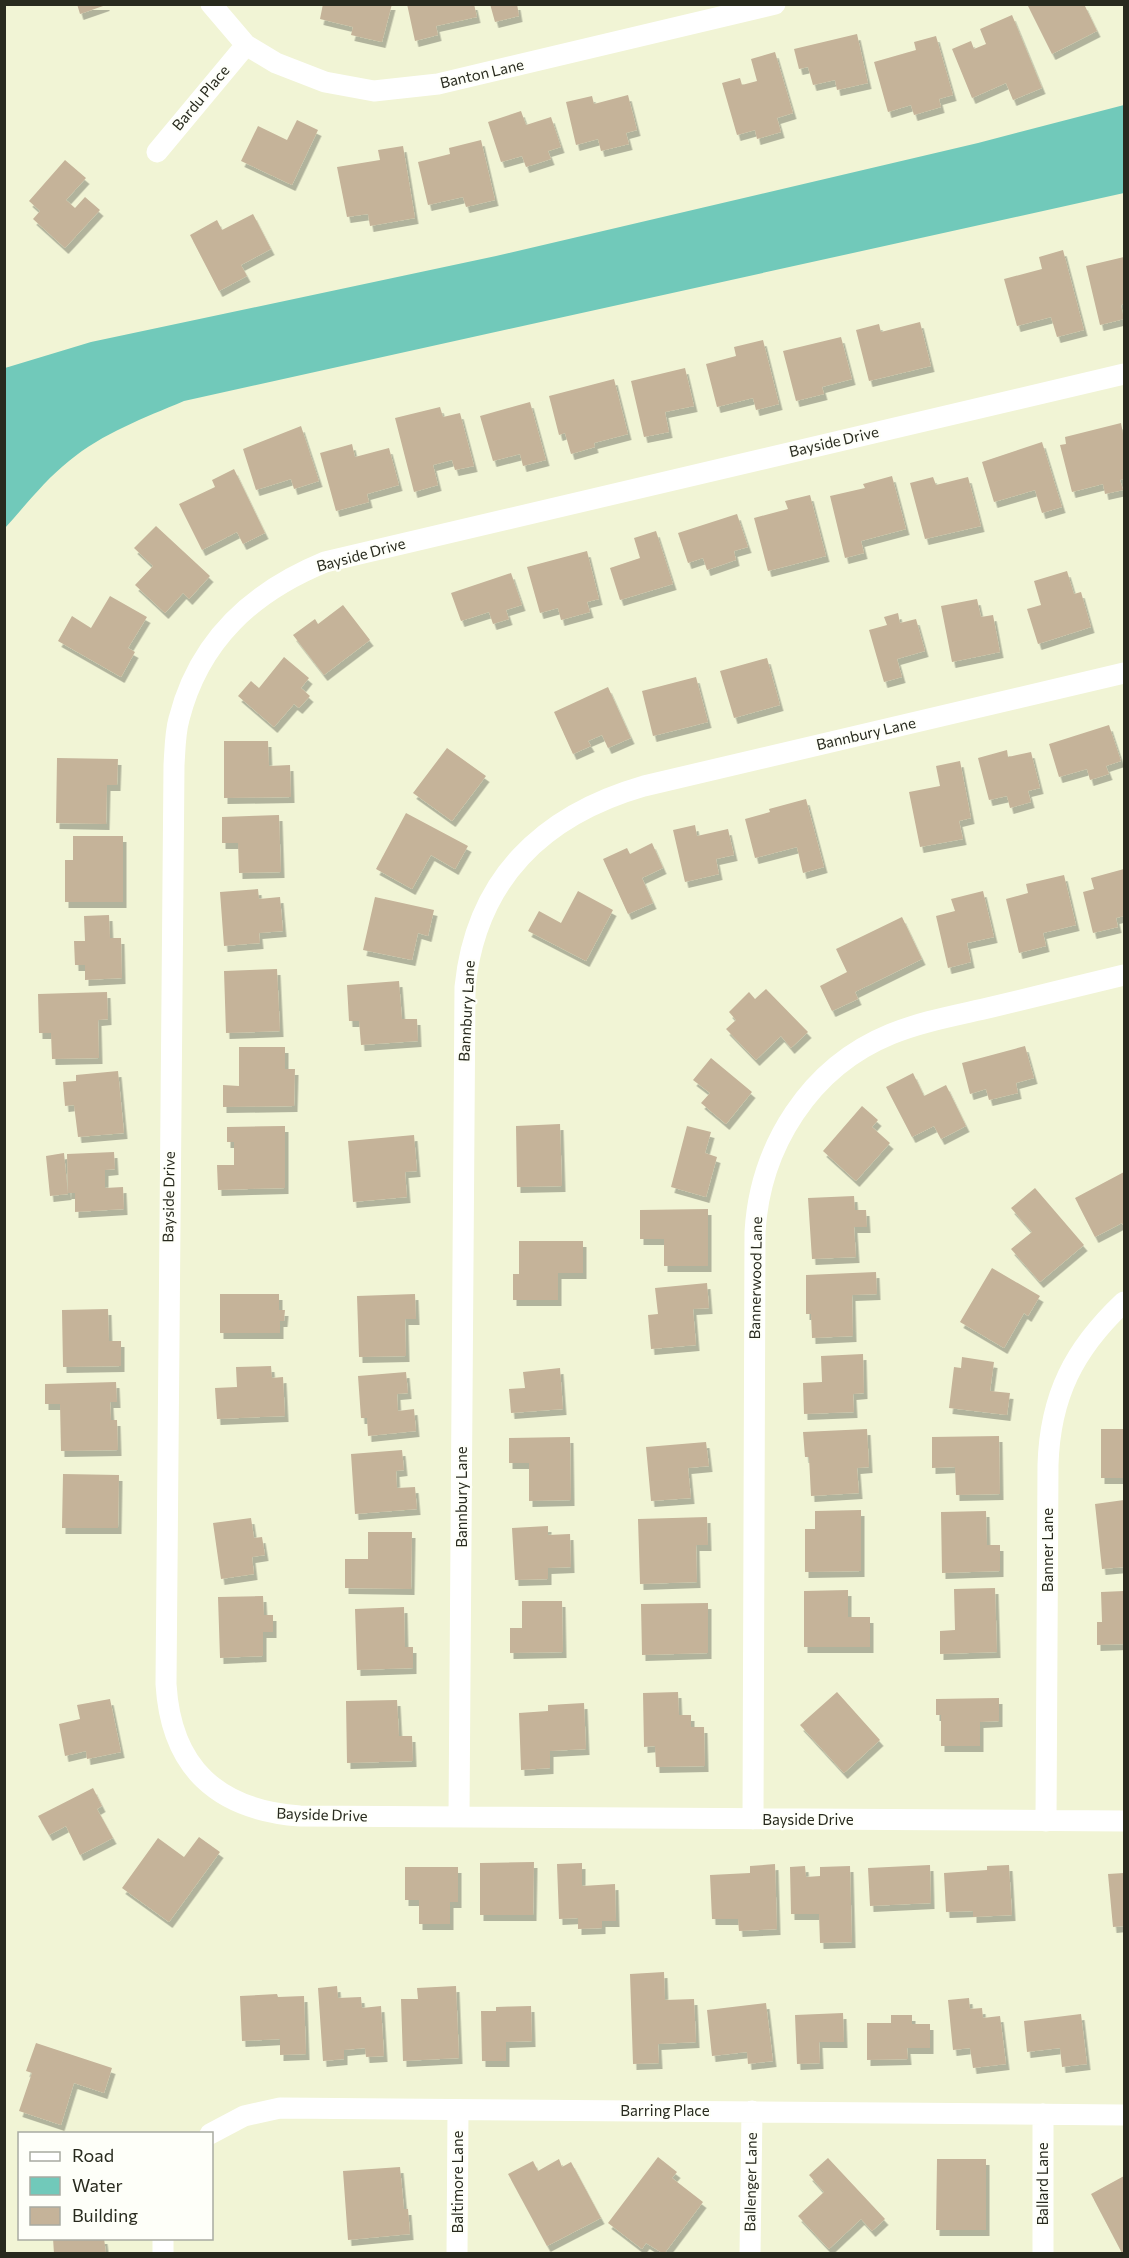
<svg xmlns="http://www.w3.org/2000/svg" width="1129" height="2258" font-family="Commissioner,sans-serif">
<defs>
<filter id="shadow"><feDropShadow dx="3.5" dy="6" stdDeviation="0" flood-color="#0004"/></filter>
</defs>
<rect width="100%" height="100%" fill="#f1f4d5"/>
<!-- water -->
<path fill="#71c9ba" d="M1124 105V193L184 401C144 418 103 433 69 461 45 480 25 506 5 528V368L91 342 496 256 978 143Z"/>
<!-- building -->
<path fill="#c5b399" filter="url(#shadow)" d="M77 4H106V5L80 14Z
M323 4H392L382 42 351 35 353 27 320 19Z
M407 4H474L477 17 436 26 438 35 415 41Z
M490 4H517L519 16 495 22Z
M1027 4H1084L1097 31 1052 54Z
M1012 15 1042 88 1013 100 1006 83 972 98 952 49 971 41 974 49 986 44 980 29Z
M857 34 868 83 837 90 835 80 813 85 808 67 799 69 794 49Z
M936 36 953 95 939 99 941 107 914 115 911 105 888 112 874 62 916 50 914 42Z
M775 52 793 113 777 118 781 132 757 139 755 130 737 135 722 83 740 78 742 85 757 81 751 59Z
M628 95 637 130 626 133 629 144 601 151 598 139 576 145 566 102 592 96 594 104Z
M521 111 526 125 551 117 561 147 548 151 551 159 526 167 522 156 501 162 488 122Z
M297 120 318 130 292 185 241 161 258 126 287 140Z
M481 140 495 200 466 207 463 197 428 205 418 162 450 154 449 148Z
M403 146 415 218 370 226 368 214 347 217 337 167 380 160 378 150Z
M65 160 86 178 66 200 75 208 85 197 100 210 65 248 33 219 40 211 29 201Z
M253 214 271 249 241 265 247 276 219 291 190 235 217 220 222 230Z
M1063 250 1084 330 1057 337 1051 317 1017 326 1004 279 1042 269 1039 257Z
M1124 257V304L1121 305 1124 319 1100 325 1086 266Z
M920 322 931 366 869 381 856 330 879 324 881 332Z
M841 337 852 379 822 387 824 394 796 401 783 351Z
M763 340 779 404 756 410 753 398 717 407 706 364 736 356 734 347Z
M685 368 694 406 665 412 669 432 644 437 631 381Z
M614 379 628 434 594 443 595 447 571 454 565 433 559 435 549 396Z
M530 402 546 460 523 466 520 454 493 461 480 416Z
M440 407 443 417 460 413 474 466 455 470 452 460 433 465 438 485 414 492 395 418Z
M1121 423 1124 439V479L1120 480 1123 490 1105 494 1103 484 1072 492 1060 445 1066 444 1065 437Z
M301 426 319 481 294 489 291 479 256 490 243 449Z
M1042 442 1062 507 1042 513 1035 490 994 502 982 462Z
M352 444 355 457 389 448 399 485 367 494 369 502 336 511 320 453Z
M234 469 265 533 243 544 237 532 202 550 179 504 215 487 212 480Z
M892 476 906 529 861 541 864 553 845 558 830 496 865 488 863 484Z
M933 477 936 485 968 477 981 526 925 539 910 483Z
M810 495 826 556 768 571 754 518 788 509 785 501Z
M737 514 748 547 734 551 736 560 707 570 703 558 688 563 678 533Z
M156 526 210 576 189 599 183 593 165 613 135 585 153 566 134 548Z
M656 531 673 584 620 600 610 568 640 558 634 538Z
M587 551 599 599 587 602 590 612 561 620 558 608 540 613 527 567Z
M1067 571 1074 594 1081 592 1091 627 1038 644 1027 609 1041 605 1034 581Z
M511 573 522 605 506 610 509 619 493 624 489 612 461 621 451 593Z
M110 596 147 617 128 648 135 652 121 677 58 641 72 616 91 628Z
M977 599 981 617 993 615 1000 652 952 662 941 606Z
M343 605 370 640 324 675 293 635 315 619 318 624Z
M898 613 900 623 916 619 925 651 897 659 902 677 884 682 869 630 887 625 884 617Z
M284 657 309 678 301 688 310 696 299 708 294 704 274 727 238 696 251 681 259 688Z
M767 658 780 705 734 718 720 671Z
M696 677 708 722 653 736 642 691Z
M608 687 631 738 608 748 602 735 588 741 591 746 573 754 554 712Z
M1109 725 1121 761 1106 766 1109 774 1090 780 1087 769 1059 777 1049 744Z
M224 741H268L269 766 290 765 291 797 224 798Z
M447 748 486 776 452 821 413 793Z
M1007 750 1008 757 1031 752 1040 788 1028 791 1031 802 1010 808 1007 796 989 800 978 758Z
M57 758 118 759 117 785H107L106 824 56 823Z
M960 761 971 818 959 821 963 839 920 847 909 792 940 786 936 766Z
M806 799 824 867 803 873 797 847 755 858 745 819 770 812 769 809Z
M406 813 468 846 455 869 431 855 412 889 376 869Z
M279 815 281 872 239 873 238 843H222V817Z
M695 825 697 836 728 829 734 855 716 859 719 874 685 882 673 830Z
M73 836H123V902H65V860H73Z
M652 843 663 868 642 878 653 903 628 914 603 859 627 848 630 854Z
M1124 869V916L1116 918 1118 927 1093 933 1083 892 1094 889 1091 878Z
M1064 875 1076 925 1043 933 1046 946 1019 953 1006 899 1028 893 1026 884Z
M258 889 259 899 280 897 283 931 259 933 260 943 224 946 220 892Z
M578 891 613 910 586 961 528 931 539 911 561 923Z
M983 891 994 937 967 943 971 962 948 968 936 916 955 911 951 899Z
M375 897 434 910 428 936 418 933 412 960 363 950Z
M109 915 110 938H121L122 978 85 980V965H75L74 941H85L84 916Z
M902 917 922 959 855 992 858 999 832 1011 820 986 847 972 836 949Z
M277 969 280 1031 226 1033 224 971Z
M399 981 402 1019H417L418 1041 361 1045 359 1021H349L347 985Z
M766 989 808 1032 791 1048 781 1036 756 1060 726 1029 736 1020 729 1012 749 992 755 999Z
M107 992 108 1019 98 1020 99 1058 52 1059 51 1033H39L38 994Z
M1025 1046 1034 1078 1016 1083 1018 1093 989 1100 986 1089 970 1094 962 1063Z
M239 1047H285V1069H295L294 1106 223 1107V1085L239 1086Z
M711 1058 752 1092 726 1124 701 1103 710 1093 693 1080Z
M118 1071 124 1133 78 1137 74 1105 65 1106 63 1082 76 1081V1075Z
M913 1073 924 1096 946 1085 966 1126 941 1139 934 1126 912 1137 886 1087Z
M862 1106 878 1120 872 1127 890 1143 856 1181 823 1151Z
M560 1124 562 1186 517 1187 516 1126Z
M285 1126V1188L218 1190 217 1165H234V1142H227V1127Z
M687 1126 711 1132 705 1153 717 1157 706 1197 671 1187Z
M414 1135 417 1171 405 1172 407 1197 353 1202 348 1141Z
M114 1152 115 1169 105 1170V1188L123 1187 124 1209 75 1212V1193H68L67 1154Z
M64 1153 68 1194 50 1196 46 1156Z
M1124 1172V1227L1122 1223 1095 1237 1075 1198Z
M1035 1188 1084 1245 1040 1282 1011 1249 1032 1232 1011 1208Z
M854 1196 855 1210H866L867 1227H854L856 1257 812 1259 808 1198Z
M708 1209V1266H664V1239H640V1210Z
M519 1241H583V1273H558V1300H513V1274H519Z
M992 1268 1040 1296 1028 1316 1024 1313 1004 1348 960 1322Z
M876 1272 877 1294 852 1295 853 1336 812 1338 811 1314H806V1275Z
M707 1283 709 1308 693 1309 696 1345 651 1349 648 1315 658 1314 655 1288Z
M220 1294H279V1310H285L284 1321H280V1333H220Z
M415 1294 416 1319H405L406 1356 359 1357 357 1296Z
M108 1309 109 1341H121V1366L63 1367 62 1310Z
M863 1354 864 1393 853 1394 854 1412 804 1414 803 1383 822 1382 821 1356Z
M962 1357 994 1362 990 1391 1010 1393 1007 1415 949 1408 954 1367 961 1368Z
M271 1366 272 1378 283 1377 285 1416 217 1419 215 1388 237 1387 236 1367Z
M560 1368 563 1409 511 1413 509 1389 525 1388 523 1372Z
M406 1372 408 1393 397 1394 398 1411 414 1409 416 1431 368 1436 367 1418H361L358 1376Z
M116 1382 117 1402H110L111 1420H117L118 1450 61 1451 60 1404H45V1384Z
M867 1429 869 1467 857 1468 859 1493 811 1496 809 1457H805L803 1432Z
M1101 1429H1124V1478H1101Z
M999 1436 1000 1494 956 1495 955 1467 932 1468V1437Z
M570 1437 571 1500 529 1501V1463H509V1438Z
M706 1442 709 1466 688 1468 691 1498 651 1501 646 1447Z
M402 1450 404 1470 396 1471 397 1488 415 1487 417 1509 355 1514 351 1454Z
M63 1474 119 1475 118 1528H62Z
M1124 1500V1567L1102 1569 1095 1504Z
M861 1510V1571L805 1572V1529H815V1511Z
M986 1511 987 1545H1000V1571L942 1573 941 1512Z
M707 1517 708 1545H696L697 1582 640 1584 638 1519Z
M251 1518 254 1538 262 1537 265 1555 252 1557 254 1574 221 1579 213 1523Z
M548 1526V1535L570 1534 571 1567 548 1568V1579L515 1580 512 1528Z
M368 1532H412L411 1589 345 1588V1559H368Z
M995 1588 997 1652 940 1654V1631L955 1630 954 1589Z
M848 1590V1617H870V1647H804V1591Z
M1124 1591V1644L1097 1645V1622H1102L1101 1592Z
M263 1596 264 1615H273V1632H263V1656L220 1658 218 1597Z
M522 1601H562L563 1652 510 1653V1628H522Z
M708 1603V1653L642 1655 641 1604Z
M404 1607 405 1647H413V1668L357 1670 355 1609Z
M678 1692 679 1715H691V1727H704L705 1766 656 1767 655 1746 644 1747 643 1693Z
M837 1692 880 1740 844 1773 800 1725Z
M999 1698V1721L980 1722V1746H941V1715H936V1699Z
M110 1699 121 1752 87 1759 86 1751 65 1756 59 1724 80 1719 77 1705Z
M397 1700 399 1736H412L413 1761 347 1763 346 1701Z
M584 1703 586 1749 550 1751V1768L521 1770 519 1713 548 1711V1705Z
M93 1788 102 1806 97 1809 113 1838 80 1855 66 1826 49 1835 38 1816Z
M199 1837 220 1852 169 1922 122 1888 158 1838 184 1857Z
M534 1862 533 1915H480V1863Z
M582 1863V1886L615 1884 616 1921H602V1928L578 1929V1918L559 1919 557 1864Z
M775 1864 777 1929 739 1931 738 1919H712L710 1875 750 1873V1866Z
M930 1865 931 1903 870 1906 868 1868Z
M1009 1865 1012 1915 973 1917V1911L946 1912 944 1873 987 1870V1866Z
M805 1866 806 1877 820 1876V1867L850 1866 852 1942 820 1943 819 1914H791L790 1867Z
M405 1867H458V1902H450V1924H419V1900H405Z
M1124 1873V1926L1113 1927 1108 1874Z
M664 1972 665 2000 694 1999 696 2042 658 2044 659 2063 633 2064 630 1974Z
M337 1986 338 1998 361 1997 362 2008 381 2006 384 2056 366 2057 365 2048 344 2050V2059L323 2061 318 1988Z
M456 1986 459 2058 403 2061 401 1999H418L417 1988Z
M277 1994 278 1997 304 1996 306 2054 280 2055V2039L242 2041 240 1996Z
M969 1998 970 2009 982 2008 983 2018 1000 2016 1006 2064 973 2068 970 2048 953 2050 948 2000Z
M766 2003 773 2061 748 2064 747 2052 712 2056 707 2010Z
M531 2006 532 2041 506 2042V2061H482L481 2011H496V2007Z
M843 2013 844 2042H819L820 2063 797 2064 795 2015Z
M1081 2014 1087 2064 1062 2067 1060 2048 1027 2052 1024 2021Z
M891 2015H912V2024H930V2048H907L908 2059 867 2060V2023H891Z
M36 2043 112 2068 104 2093 74 2083 61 2125 19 2111 32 2073 26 2071Z
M658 2157 677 2172 672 2178 703 2202 664 2254 646 2243 642 2249 608 2223Z
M828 2158 885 2219 872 2231 861 2219 829 2249 798 2216 824 2192 809 2175Z
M559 2159 562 2167 571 2162 601 2218 547 2246 508 2174 533 2161 538 2171Z
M937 2159H986V2230H936Z
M400 2167 404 2209H408L410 2234 348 2240 343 2171Z
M1124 2176V2252L1122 2253 1091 2194Z
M53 2238H104L106 2254H54Z"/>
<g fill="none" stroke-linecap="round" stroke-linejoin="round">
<!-- street -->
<path stroke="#fff" stroke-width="21" d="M211 4 246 45 276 63 325 82 374 91 438 84 775 4
M157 152 246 45
M1124 374 325 562C252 592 199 640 179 719 175 733 175 750 174 765L166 1684C171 1768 218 1810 300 1816L1124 1821
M459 1816 465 987C476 879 543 815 644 786L1124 673
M753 1819 755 1232C760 1146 810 1067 891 1034 923 1021 958 1015 992 1007 1036 996 1080 986 1124 975
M1046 1821 1048 1465C1050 1396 1074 1349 1124 1302
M210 2134 244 2116 280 2108 1124 2115
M163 2254V2238
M457 2254 458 2110
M750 2254 752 2111
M1043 2254V2114"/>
</g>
<g text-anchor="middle" stroke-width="4.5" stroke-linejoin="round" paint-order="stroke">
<!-- street labels -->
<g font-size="15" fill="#282a1e" stroke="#fefff9">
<text transform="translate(482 74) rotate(-13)" y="5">Banton Lane</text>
<text transform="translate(201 98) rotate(-50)" y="5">Bardu Place</text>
<text transform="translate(834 442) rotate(-13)" y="5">Bayside Drive</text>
<text transform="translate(361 555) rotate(-15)" y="5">Bayside Drive</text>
<text transform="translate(866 734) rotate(-13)" y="5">Bannbury Lane</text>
<text transform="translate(467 1011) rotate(-87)" y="5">Bannbury Lane</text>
<text transform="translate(169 1197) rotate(-89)" y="5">Bayside Drive</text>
<text transform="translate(756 1278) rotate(-89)" y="5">Bannerwood Lane</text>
<text transform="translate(462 1497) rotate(-90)" y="5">Bannbury Lane</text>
<text transform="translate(1048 1550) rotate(-90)" y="5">Banner Lane</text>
<text transform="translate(322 1815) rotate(2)" y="5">Bayside Drive</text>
<text x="808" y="1825">Bayside Drive</text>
<text x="665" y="2116">Barring Place</text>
<text transform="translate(458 2182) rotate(-90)" y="5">Baltimore Lane</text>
<text transform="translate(751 2182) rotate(-89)" y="5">Ballenger Lane</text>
<text transform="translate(1043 2184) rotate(-90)" y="5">Ballard Lane</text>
</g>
</g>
<!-- border -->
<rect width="1129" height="2258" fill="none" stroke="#282a1e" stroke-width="12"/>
<!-- legend -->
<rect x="18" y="2132" width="195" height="108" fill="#fefff9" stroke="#a8aaa1" stroke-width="1.5"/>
<rect x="30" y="2152" width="30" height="9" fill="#ffffff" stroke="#a8aaa1" stroke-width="1.5"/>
<text x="72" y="2162" font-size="18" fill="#282a1e">Road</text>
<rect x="30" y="2177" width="30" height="18" fill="#71c9ba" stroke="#a8aaa1" stroke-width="1.5"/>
<text x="72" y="2192" font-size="18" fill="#282a1e">Water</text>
<rect x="30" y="2207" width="30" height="18" fill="#c5b399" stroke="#a8aaa1" stroke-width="1.5"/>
<text x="72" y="2222" font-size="18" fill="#282a1e">Building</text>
</svg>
